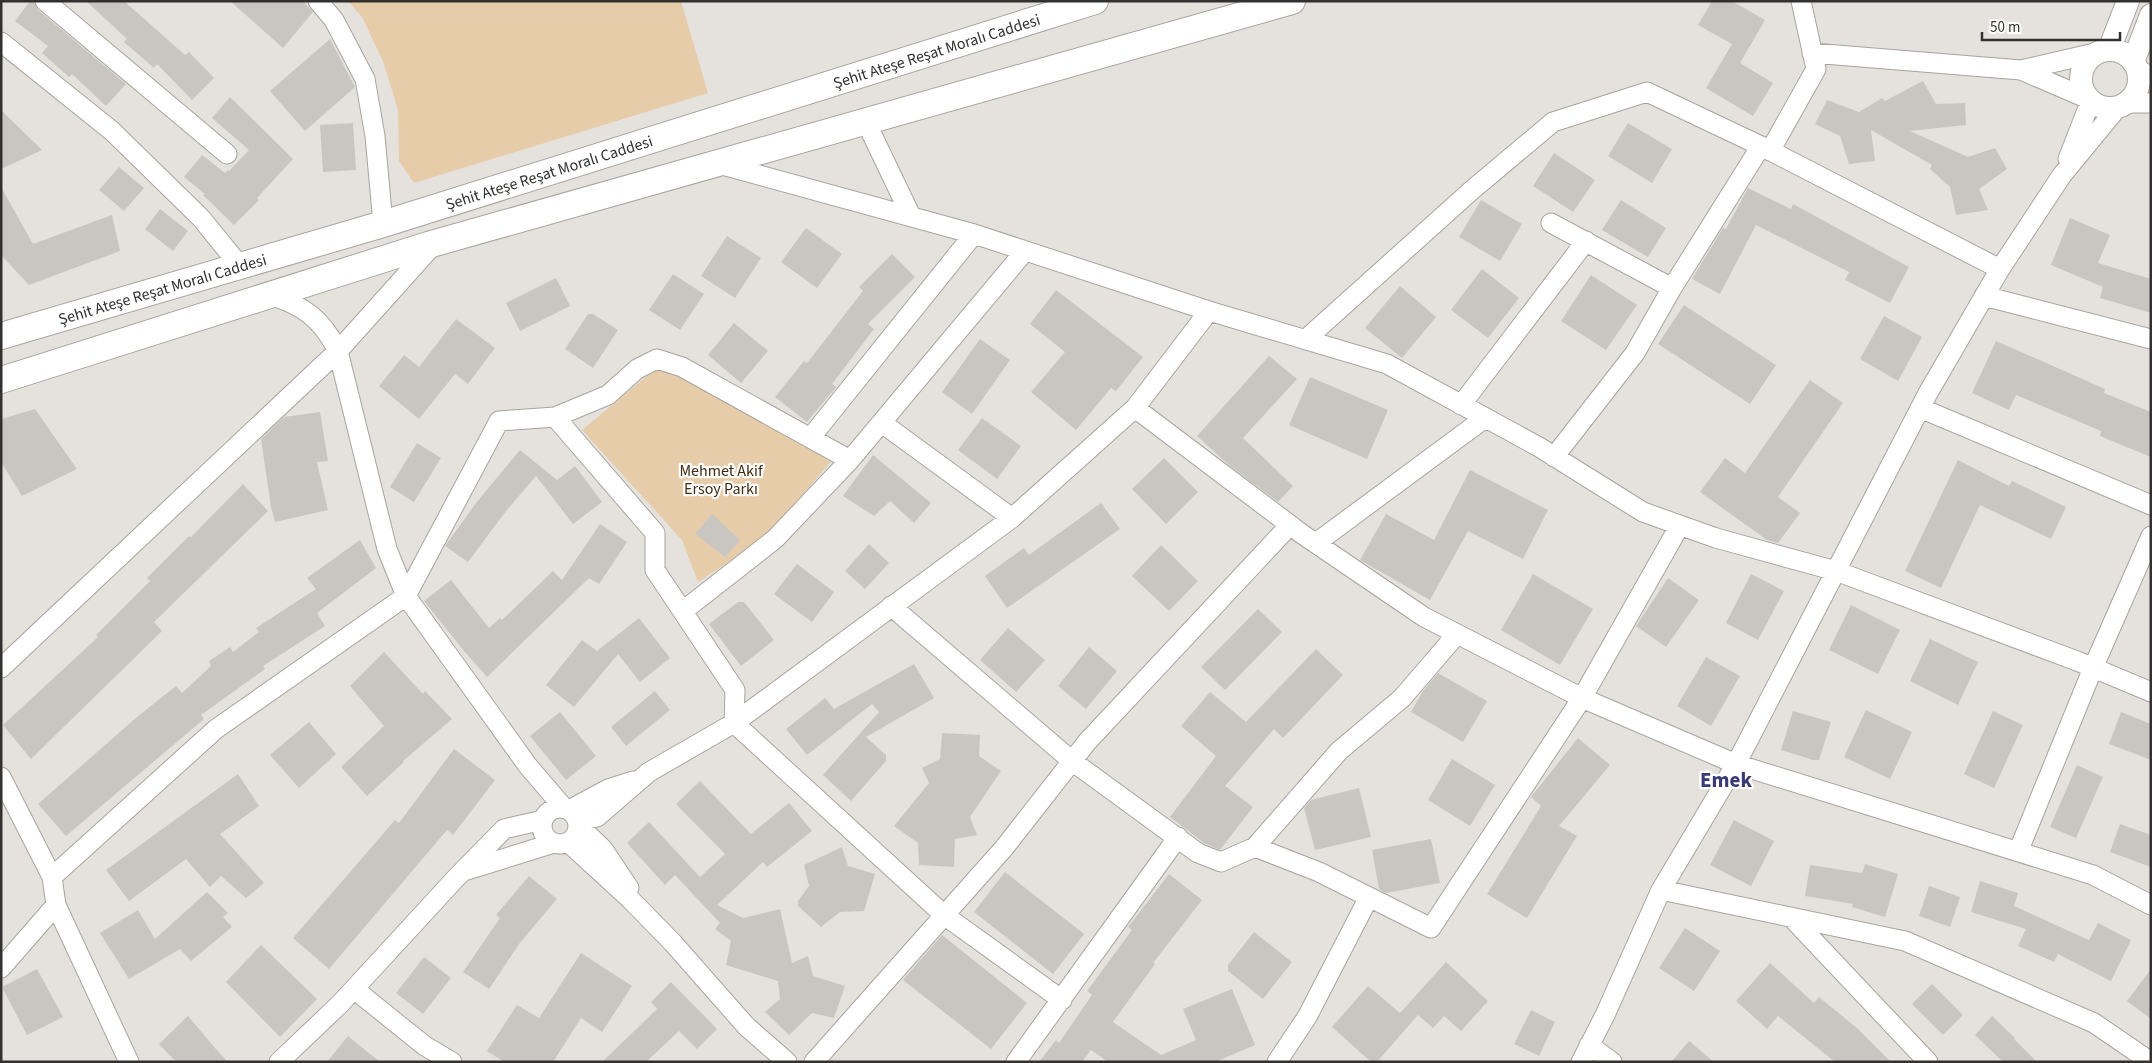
<svg xmlns="http://www.w3.org/2000/svg" width="2152" height="1063" font-family="'Source Sans 3',sans-serif">
<rect width="100%" height="100%" fill="#e5e2de"/>
<!-- green -->
<path fill="#e7cca9" d="M348 1H681L708 93 414 183 399 161 398 110 383 61 362 17Z
M659 366 702 388 831 461 769 535 698 582 682 540 582 430Z"/>
<!-- building -->
<path fill="#c9c6c2" d="M30 1 34 2 38 10 126 84 106 106 72 74 69 77 42 53 48 46 15 21Z
M86 1H124L185 55 189 52 214 78 192 100 157 64 154 68 124 42 127 39Z
M230 1H303L313 12 283 48Z
M1712 1H1732L1765 20 1740 63 1773 83 1753 116 1706 88 1732 44 1698 25Z
M330 39 355 87 305 131 270 91Z
M1923 81 1936 104 1965 103 1966 125 1910 131 1968 157 1995 148 2007 169 1979 189 1988 210 1956 215 1950 187 1930 169 1932 165 1871 130 1875 161 1849 164 1840 136 1815 124 1827 100 1859 112 1882 98 1885 101Z
M230 97 293 159 257 198 259 200 234 225 203 195 205 194 184 177 202 155 225 173 228 170 229 171 249 150 212 118Z
M1 110 42 150 1 169Z
M353 123 356 170 323 172 320 125Z
M1628 123 1672 149 1652 183 1608 156Z
M1554 153 1595 180 1573 212 1533 186Z
M119 167 144 188 124 211 99 190Z
M1 187 33 244 112 215 120 251 29 285 1 255Z
M1748 188 1791 209 1793 204 1909 267 1890 303 1845 280 1849 272 1756 225 1720 294 1692 279 1723 228 1726 229Z
M1481 200 1522 224 1500 261 1459 237Z
M1621 200 1666 228 1648 257 1602 230Z
M160 209 188 231 173 251 145 229Z
M2070 218 2110 235 2098 263 2151 279V313L2100 298 2103 287 2051 265Z
M806 228 842 254 817 288 781 262Z
M727 236 761 258 735 298 701 276Z
M892 254 915 277 868 324 874 329 832 384 836 387 807 422 775 397 804 361 807 363 863 291 859 287Z
M1482 269 1519 298 1488 338 1451 310Z
M673 274 704 294 680 330 649 310Z
M1591 275 1637 305 1606 350 1561 321Z
M556 278 570 306 520 331 506 303Z
M1400 286 1436 317 1402 358 1365 328Z
M1056 290 1143 357 1116 391 1111 388 1076 430 1031 392 1065 352 1030 324Z
M1684 305 1776 365 1750 404 1658 344Z
M588 314H593L618 330 593 368 565 349Z
M1884 316 1922 337 1898 381 1860 359Z
M456 319 495 348 468 384 455 374 419 419 379 386 404 355 419 367Z
M734 323 768 351 741 383 708 355Z
M980 339 1010 360 972 414 942 392Z
M1996 341 2105 389 2104 393 2151 412V457L2100 436 2101 431 2016 395 2009 410 1972 393Z
M1269 356 1297 379 1243 438 1293 486 1278 502 1230 466 1197 436Z
M1310 377 1388 410 1367 459 1289 425Z
M1810 380 1843 403 1778 497 1800 513 1778 543 1767 540 1700 492 1725 458 1745 473Z
M35 409 77 469 22 496 1 462V419Z
M320 412 328 461 317 462 328 510 275 522 271 507 261 439 284 417Z
M982 418 1021 446 997 479 958 450Z
M417 443 441 458 414 502 390 487Z
M520 450 557 480 575 466 602 502 573 524 536 476 506 511 468 562 445 546 476 503Z
M873 455 931 503 914 523 890 501 874 516 843 496Z
M1164 458 1198 492 1166 524 1132 489Z
M1958 460 2009 486 2012 481 2066 507 2051 539 1980 505 1941 588 1905 571Z
M1470 470 1548 510 1523 559 1468 531 1430 600 1360 560 1386 514 1434 540Z
M243 484 268 511 154 622 162 631 31 759 3 725 98 637 96 635 150 581 147 578 189 536 191 537Z
M1101 503 1120 529 1007 608 985 576 1024 548 1029 555Z
M712 514 740 540 725 557 695 534Z
M600 524 627 542 599 584 589 578 487 677 464 651 424 601 451 580 489 628 500 618 502 620 553 571 562 580Z
M360 540 376 568 317 613 325 626 263 666 265 669 201 715 204 719 66 836 38 804 137 717 176 686 182 693 211 666 209 661 230 647 233 652 259 632 256 628 316 589 307 578Z
M869 544 889 563 865 589 845 571Z
M1161 545 1198 581 1169 611 1132 576Z
M797 564 834 592 812 622 774 594Z
M1533 574 1593 609 1560 665 1501 630Z
M1751 574 1784 591 1758 640 1726 623Z
M1668 578 1699 600 1666 647 1636 626Z
M738 602H744L774 640 741 666 709 624Z
M1851 605 1900 630 1878 674 1829 650Z
M1258 609 1282 632 1225 690 1201 667Z
M639 618 670 658 640 682 618 654 574 707 546 685 582 640 597 651Z
M1008 628 1045 660 1016 692 980 660Z
M1930 639 1978 662 1958 705 1910 681Z
M1089 647 1117 671 1086 709 1058 686Z
M1316 649 1343 675 1283 738 1274 729 1225 786 1253 807 1220 850 1204 843 1170 817 1216 756 1181 726 1210 692 1246 722Z
M384 652 423 694 425 691 452 719 403 761 404 762 367 796 341 767 384 726 350 686Z
M1706 657 1740 676 1711 726 1677 706Z
M914 664 934 698 866 737 886 755V761L851 801 823 775 879 712 872 704 807 755 786 729 825 698 834 709Z
M1438 673 1487 701 1463 742 1411 712 1423 691Z
M655 691 670 710 626 746 611 727Z
M1866 710 1912 732 1890 779 1844 757Z
M1793 711 1831 722 1819 760H1813L1781 750Z
M1993 711 2023 725 1994 788 1964 774Z
M560 712 596 756 566 780 530 736Z
M2121 712 2151 724V760L2109 744Z
M309 722 336 754 299 788 270 755Z
M942 733 980 735 979 756 1001 771 970 817 977 835 955 839 954 867 919 865 918 843 894 826 929 783 922 768 940 759Z
M1578 738 1610 765 1559 826 1577 836 1527 918 1487 894 1541 806 1531 797Z
M454 749 495 780 453 835 447 830 329 969 293 938 395 820 399 823Z
M1452 759 1495 785 1470 826 1428 800Z
M2077 765 2103 777 2076 838 2050 827Z
M238 774 259 806 220 834 264 883 246 898 221 876 210 887 186 859 129 901 106 870Z
M700 781 751 834 789 803 812 831 767 867 763 862 717 905 743 918 780 909 792 963 808 956 813 976 845 986 834 1018 812 1013 789 1035 765 1012 780 999 778 981 726 965 731 941 715 929 720 923 675 875 665 885 627 843 649 822 700 877 725 854 676 804Z
M1359 788 1371 837 1315 850 1304 808 1311 800Z
M1734 820 1774 841 1751 886 1710 865Z
M2120 824 2151 835V867L2110 852Z
M1431 839 1440 883 1386 893 1379 889 1372 850Z
M842 847 848 866 875 874 864 911 840 912 821 927 798 906V901L809 886 804 865Z
M1865 864 1898 874 1885 917 1852 907 1853 904 1805 896 1810 865 1862 873Z
M1005 872 1084 934 1053 974 974 912Z
M1169 874 1202 900 1153 963 1155 964 1113 1022 1161 1055 1196 1040 1183 1009 1232 989 1255 1045 1215 1062H1108L1091 1050 1082 1062H1039L1056 1040 1059 1043 1092 995 1087 991 1132 930 1128 927Z
M529 876 557 899 519 944 489 989 463 972 500 918 496 915Z
M1980 881 2018 893 2014 906 2089 940 2098 923 2131 940 2111 981 2058 954 2054 962 2018 946 2026 929 1971 912Z
M1929 886 1960 897 1950 927 1919 916Z
M207 892 228 913 223 917 232 927 191 961 180 949 129 979 100 933 138 910 155 939Z
M1685 928 1720 951 1694 991 1659 968Z
M1254 932 1292 962 1263 999 1228 971V965Z
M942 935 1027 1003 991 1049 903 980Z
M261 945 317 999 280 1037 226 982Z
M581 953 632 986 602 1032 581 1018 553 1062H504L487 1051 517 1005 539 1018Z
M424 957 451 978 423 1014 396 993Z
M1446 962 1488 1001 1461 1031 1444 1016 1433 1028 1418 1015 1377 1062H1371L1332 1027 1368 986 1400 1013Z
M1770 963 1814 1003 1819 997 1858 1029 1891 1062H1835L1778 1016 1767 1029 1736 1001Z
M37 969 63 1017 27 1035 2 987Z
M2151 969V1019L2127 1001Z
M671 982 717 1029 697 1049 679 1031 646 1062H602L657 1009 651 1002Z
M1932 984 1963 1015 1943 1035 1912 1004Z
M1531 1010 1555 1022 1539 1056 1514 1044Z
M188 1016 215 1048 228 1062H176L159 1044Z
M1992 1016 2015 1038 2014 1039 2037 1062H2003L1975 1035Z
M348 1036 380 1062H327Z
M1689 1041 1714 1062H1671Z"/>
<g fill="none" stroke-linecap="round" stroke-linejoin="round">
<!-- minor casing -->
<g stroke="#a7a4a0" stroke-width="21">
<path id="minor" d="M45 1 227 154
M318 1 334 20 365 79 375 136 383 224
M1 42 112 131 201 218 240 266
M1812 53 2021 70 2099 52
M2021 70 2091 100 2068 159
M2138 70 2151 76
M2126 103H2151
M866 122 911 216
M1770 151 1816 69 1801 1
M719 164 974 234 1209 311 1387 364 1539 447 1643 512 1716 538 1836 571 2077 661 2151 692
M1551 223 1672 288
M269 295C303 305 322 319 338 351L387 549 406 596 528 766 564 808
M1984 296 2151 339
M1305 340 1472 190 1553 122 1647 92 1761 146 2000 269
M1461 405 1586 241
M1135 408 1302 534 1424 617 1582 698 1736 764 2093 875 2151 905
M1920 408 2151 505
M555 417 655 533V570L735 690 734 723 944 915 1062 1000
M882 423 1012 518
M811 437 974 234
M1554 457 1635 353 1672 288 1761 146
M1316 543 1485 418
M891 606 1072 761 1198 853 1221 862 1255 847 1319 872 1431 928 1582 698 1680 525
M683 611 775 539 850 460 1025 251
M1 668 338 351 434 244
M1 777 52 877 56 905 129 1062
M542 826a18 18 0 1 1 36 0a18 18 0 1 1-36 0Z
M569 810 608 789 633 781
M577 821 597 817 649 772 734 723 1012 518 1135 408 1209 311
M578 825 603 849 629 888
M568 842 630 899 673 943 746 1026 787 1062
M1255 847 1339 751 1402 698 1457 634
M2018 852 2093 668 2151 536
M464 871 554 843
M52 877 216 729 406 596 499 421 555 417 608 395 637 369 657 359 682 367 850 460
M1661 890 1905 941 2094 1023 2151 1062
M1791 917 1928 1062
M1 968 56 905
M354 989 425 1046 452 1062
M1589 1045 1612 1062
M279 1062 340 1004 456 878 504 829 543 820
M814 1062 1004 848 1087 742 1290 525
M1016 1062 1178 837
M1277 1062 1307 1017 1369 897
M1581 1062 1605 1015 1661 890 1736 764 1928 393 2000 269 2062 175 2118 107"/>
</g>
<!-- tertiary casing -->
<g stroke="#a7a4a0" stroke-width="24">
<path id="tertiary" d="M2109 50 2128 1
M2081 79a29 29 0 1 1 58 0a29 29 0 1 1-58 0Z
M2133 62 2151 15"/>
</g>
<!-- secondary casing -->
<g stroke="#a7a4a0" stroke-width="28">
<g id="secondary">
<path id="s1" d="M1 336 383 224 1095 1"/>
<path d="M1 380 428 245 1292 1"/>
</g>
</g>
<!-- minor -->
<use href="#minor" stroke="#fff" stroke-width="19"/>
<!-- tertiary -->
<use href="#tertiary" stroke="#fff" stroke-width="22"/>
<!-- secondary -->
<use href="#secondary" stroke="#fff" stroke-width="26"/>
</g>
<g text-anchor="middle" stroke-width="4.5" stroke-linejoin="round" paint-order="stroke">
<!-- street labels -->
<g font-size="16" fill="#32312f" stroke="#fff">
<text dy="6" stroke="none"><textPath href="#s1" startOffset="978">Şehit Ateşe Reşat Moralı Caddesi</textPath></text>
<text dy="6" stroke="none"><textPath href="#s1" startOffset="572">Şehit Ateşe Reşat Moralı Caddesi</textPath></text>
<text dy="6" stroke="none"><textPath href="#s1" startOffset="168">Şehit Ateşe Reşat Moralı Caddesi</textPath></text>
</g>
<!-- park labels -->
<g font-size="16" fill="#412c0f" stroke="#fff">
<text x="721" y="476">Mehmet Akif<tspan x="721" dy="18">Ersoy Parkı</tspan></text>
</g>
<!-- district labels -->
<g font-size="21" font-weight="bold" fill="#373a76" stroke="#fff">
<text x="1726" y="787">Emek</text>
</g>
</g>
<!-- border -->
<rect width="2152" height="1063" fill="none" stroke="#32312f" stroke-width="5"/>
<!-- scale -->
<path d="M1982 32v8h138v-8" fill="none" stroke="#32312f" stroke-width="2.5"/>
<text x="1990" y="32" font-size="15" fill="#32312f" stroke="#ffffff" stroke-width="4" paint-order="stroke">50 m</text>
</svg>
